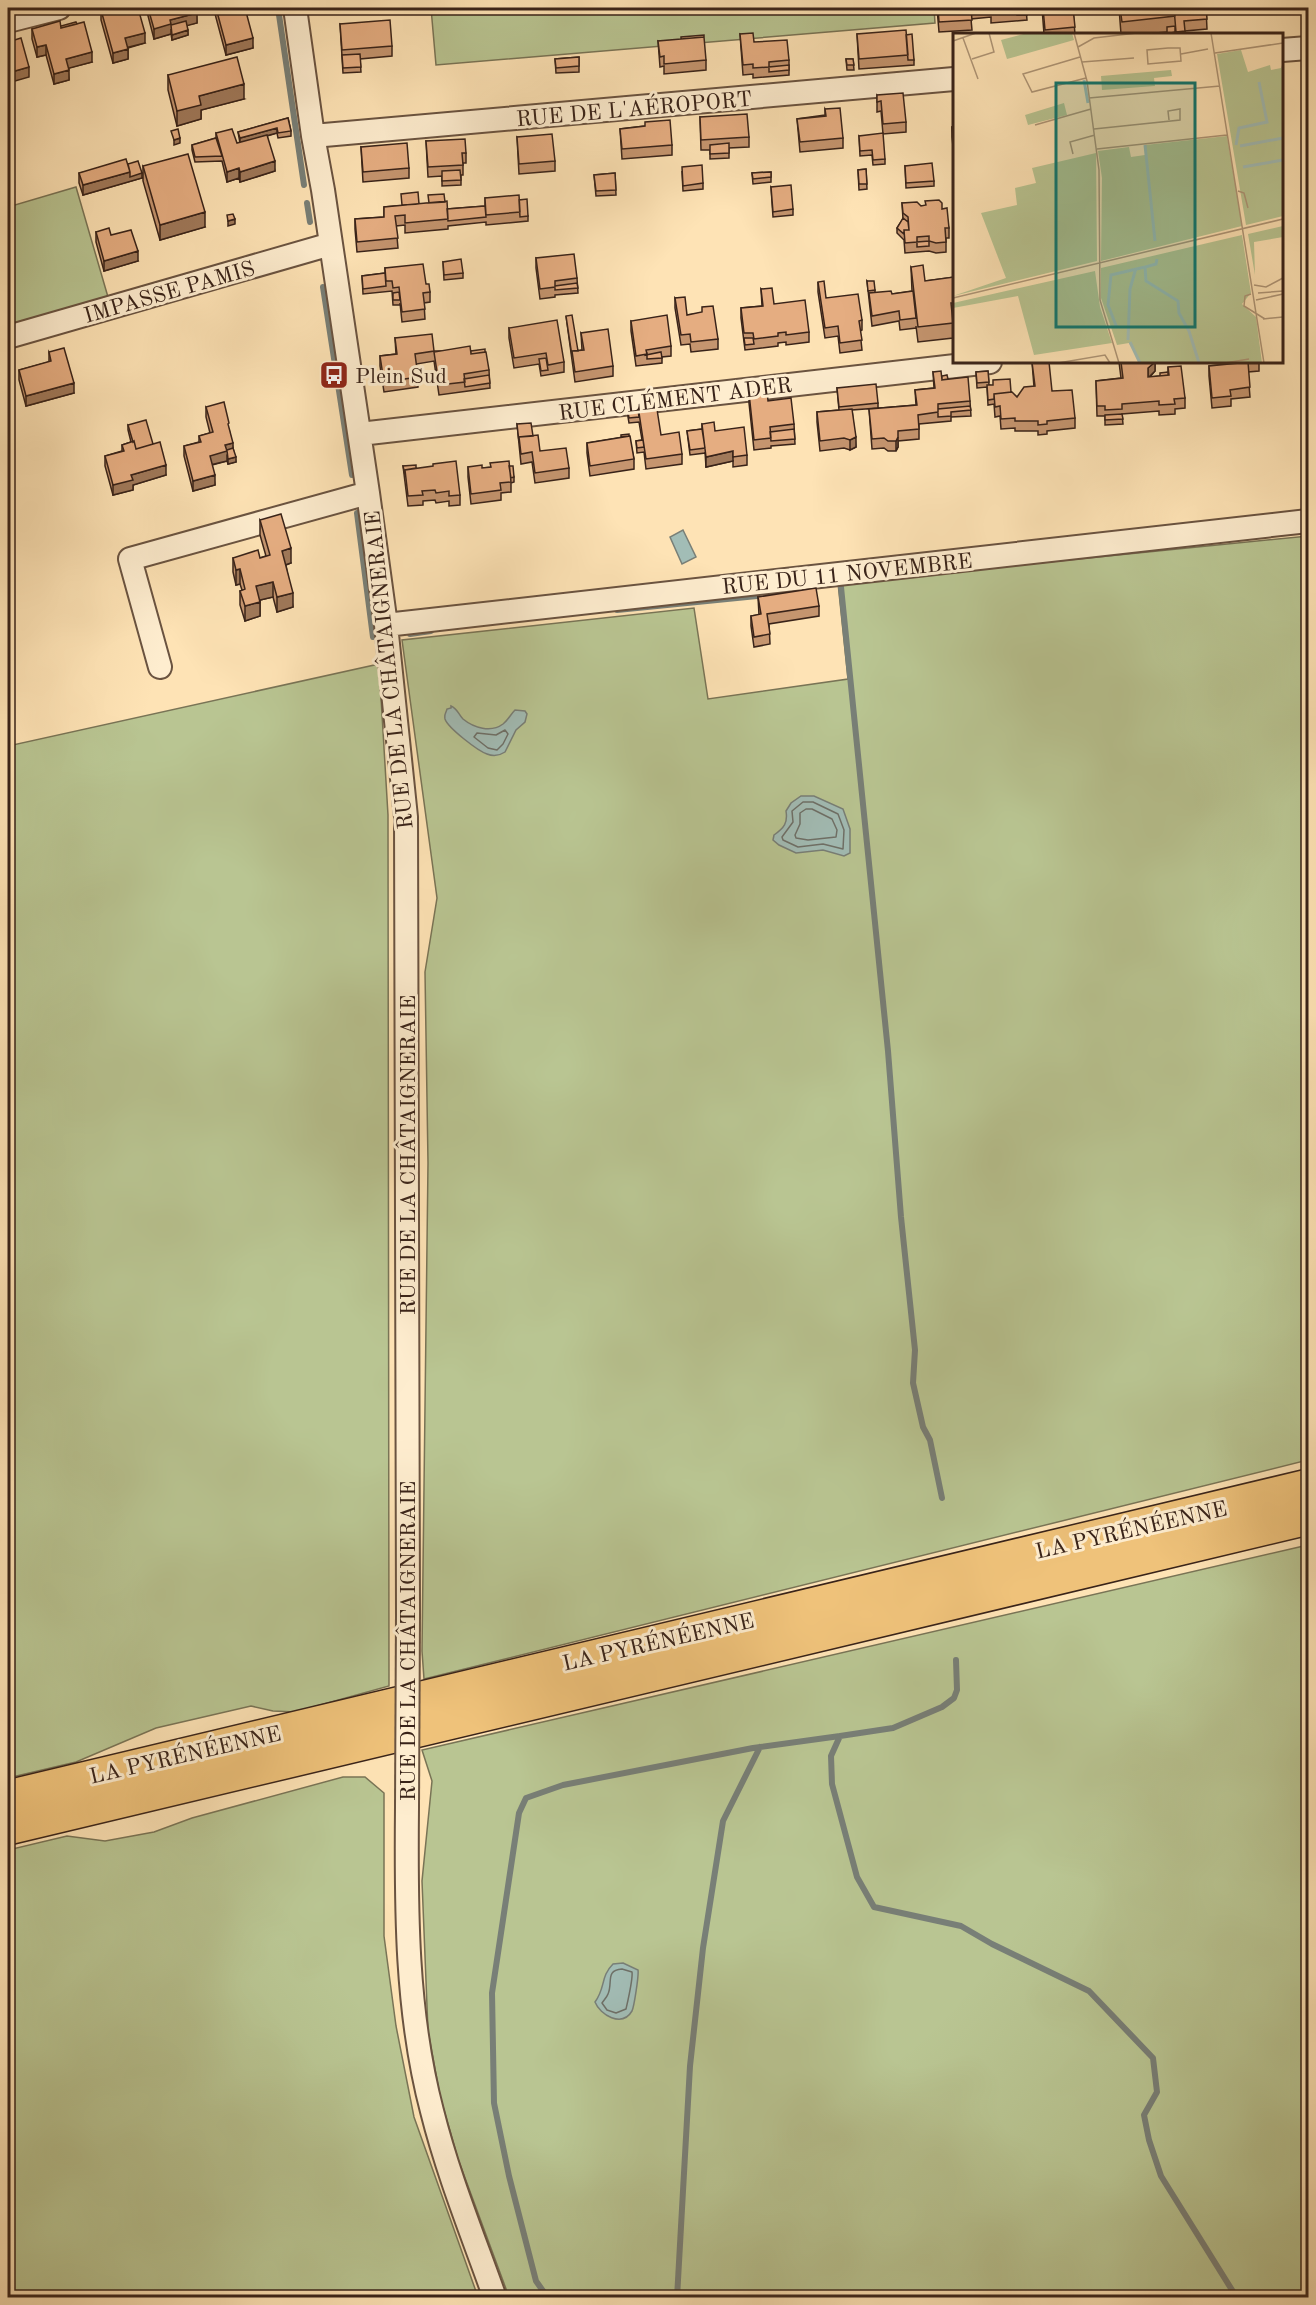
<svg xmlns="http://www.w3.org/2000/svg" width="1316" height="2305" font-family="'Old Standard TT',serif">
<rect width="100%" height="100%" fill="#fee3b5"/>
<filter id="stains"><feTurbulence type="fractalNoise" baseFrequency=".00333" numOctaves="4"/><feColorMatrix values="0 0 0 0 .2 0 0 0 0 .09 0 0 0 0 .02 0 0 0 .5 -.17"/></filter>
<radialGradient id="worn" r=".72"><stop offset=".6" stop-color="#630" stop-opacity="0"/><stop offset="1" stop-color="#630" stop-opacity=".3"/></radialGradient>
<!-- green -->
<path fill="#b9c592" stroke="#797456" stroke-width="1.5" d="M431 8H934L935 23 436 65Z
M76 187 108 297 8 325V207Z
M1308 536V1460L424 1679 422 1651 428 1163 425 972 437 898 402 640 694 608 708 699 848 679 838 583Z
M379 664 388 815 389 1686 295 1712 273 1711 251 1706 156 1728 76 1762 8 1778V746Z
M1308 1545V2297H509L458 2159 440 2096 428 2031 422 1881 432 1781 422 1750Z
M343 1777H365L384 1793V1936L396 2026 414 2117 478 2297H8V1850L67 1836 105 1841 154 1832 192 1818Z"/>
<!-- water -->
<path fill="#a2bdb6" stroke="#787f77" stroke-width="1.5" d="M683 530 696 557 682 564 670 537Z
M451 706C458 709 458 714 463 719 474 728 491 733 503 724 508 720 511 714 515 710L525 711 527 714 525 722 516 730 505 752C499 756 494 757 487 754 478 751 448 728 445 719 444 714 446 713 447 709L451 708Z
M801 796H814L843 809 850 829V853L844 856 823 850 796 853 779 845 773 840 774 835C784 828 788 823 786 811L791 803Z
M623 1963 638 1970C639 1975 634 2007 632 2011 622 2028 600 2015 595 2002 606 1987 600 1977 613 1964Z"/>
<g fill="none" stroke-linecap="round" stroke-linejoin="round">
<!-- shore -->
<path stroke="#6e7068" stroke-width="1.5" d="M505 730 508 734 503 744 497 750 488 748 474 737 477 733 496 735Z
M803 802H813L838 814 844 830 843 849 823 844 798 847 783 840 782 837 793 822 792 811Z
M806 809H812L832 819 837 830 836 837 808 840 796 838 795 835 800 824V813Z
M622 1969 632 1972C633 1979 628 2000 626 2009L616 2013 607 2010 602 2003C604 2000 607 1997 608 1994 613 1983 605 1970 622 1969Z"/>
<!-- stream -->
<path stroke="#787f77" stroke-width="6" d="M278 8 304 185
M307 203 310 222
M323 287 352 475
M357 513 373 637
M841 587 888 1051 901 1217 915 1350 913 1383 923 1427 930 1440 942 1498
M617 610 757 596
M410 634 431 631
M956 1660 957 1690 954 1698 942 1707 893 1728 840 1736 831 1756 832 1784 857 1877 874 1907 961 1926 992 1944 1089 1991 1153 2058 1157 2092 1144 2115 1149 2140 1161 2176 1237 2298
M548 2298 536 2281 509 2176 494 2103 492 1993 519 1813 526 1798 563 1785 753 1748 840 1736
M677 2298 690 2066 703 1948 723 1821 760 1747"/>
<!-- minor casing -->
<g stroke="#6a5340" stroke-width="26">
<path id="minor" d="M295 8 313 136 323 190 368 493 386 625 406 817 408 1614
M8 21 59 8
M1282 50 1308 48
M313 136 954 79
M8 337 331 244
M360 434 990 362
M386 625 1308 521
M160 667 130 559 368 493
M407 1807C406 1908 406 2013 432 2111 448 2175 473 2236 495 2298"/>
</g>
<!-- motorway casing -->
<g stroke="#392319" stroke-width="36">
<path id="motorway" d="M8 1797 1308 1486
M8 1828 1308 1518"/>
</g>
<!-- minor -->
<use href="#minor" stroke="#feedcf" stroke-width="22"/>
<!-- motorway -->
<use href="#motorway" stroke="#efc27a" stroke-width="33"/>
<!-- minor-bridge casing -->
<g stroke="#6a5340" stroke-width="26" stroke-linecap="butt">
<path id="minor-bridge" d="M407 1807 408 1614"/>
</g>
<!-- minor-bridge -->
<use href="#minor-bridge" stroke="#feedcf" stroke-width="22"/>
</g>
<!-- wall -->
<path fill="#c5956f" stroke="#392319" stroke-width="1.5" d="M146 8H196L197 23 187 25 188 35 172 40 171 34 154 39Z
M215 8H245L253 48 226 55 215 14Z
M937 8H1026L1027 20 991 23V17L971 19 972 30 939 32Z
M1042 8H1090V10L1073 11 1075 34H1044Z
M1119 8H1206L1207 29 1185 31V34H1167V32L1142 34H1121Z
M1298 8H1308V9L1298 10Z
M101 10 145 43 128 48V59L113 63 101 20Z
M340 24 392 46V56L360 59 361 72 343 73Z
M61 26 92 62 68 68 69 80 54 84 46 55 37 57 32 39V29Z
M740 34 754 42 789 60V75L753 78V74L743 75Z
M857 34 906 35 914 60V65L859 69Z
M658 41 706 60V70L664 74V66L660 67Z
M579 57V72L556 73 555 59Z
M846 59H853L854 70H847Z
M168 75 244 99 201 110V119L177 126 168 90Z
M877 95 906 122V132L883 134 881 111 877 112Z
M825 109 843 138V148L800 152 797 119 825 115Z
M700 117 749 137V147L729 148V158L710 159V150H701Z
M288 118 291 131V136L278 138 277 133 267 136 275 171 240 182 239 178 227 182 222 161 195 162 192 150V145L216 138V133L237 143H240L238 132Z
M645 126 672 145V155L622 159 620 129Z
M952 127H954V156L952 137Z
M859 136 885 159V164L873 165 872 155 860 156Z
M517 137 555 161V171L519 174Z
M426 141 466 153V163H463V175H461V185L442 186V176L428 177Z
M361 147 409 168V178L363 182Z
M128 164 142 178 83 195 79 183V173Z
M143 166 205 227 160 240 143 181Z
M905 166 934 181V186L906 188Z
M866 169 867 189 859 190 858 170Z
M682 172 703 183V189L683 191Z
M771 172V182L753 184 752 173Z
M615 173 616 195 596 196 594 175Z
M771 187 793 209V215L773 217Z
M485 198 519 200 528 216V221L486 225V222L448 226V229L405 233V225L396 226 398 248 357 252 355 229V219L384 217V207L445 202 447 209 485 206Z
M902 203 942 209 949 228V238H946V252L936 253 929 251 905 253 904 240 897 233V228L903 219Z
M96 232 111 235 138 261 104 271 96 242Z
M536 258 577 278 578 293 555 295V297L540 299 536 268Z
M443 262 463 273V278L444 280Z
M911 267 925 281 954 277V318H953V338L918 342 916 326V328L900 330 899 321 872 326 867 281 875 290V293L892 294 912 291Z
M385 268 426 284 430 292V302L424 303 425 319 402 322 400 303V305H393L392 291 363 294 362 276 385 273Z
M818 282 826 298 862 320V330L860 331 862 350 840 353 838 336 825 338 818 292Z
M761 289 774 304 809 332V342L786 345V342L778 343V346L745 350 741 318V308L762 306Z
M675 298 687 315 702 313 718 339V349L691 352 690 344 681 345 675 308Z
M566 316 578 351 582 350 581 333 613 366V376L575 382Z
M631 321 671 346V356L662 357V363L636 366 631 331Z
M509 328 564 362V372L541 376 539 364 514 368 509 338Z
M395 338 434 351H471L489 370 490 388 439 395 434 361 416 364 418 377V387L384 392 380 366V356L396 354Z
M49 352 74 393 26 406 19 380V370L49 362Z
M1032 362 1052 391 1075 418V428L1047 431V434L1038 435V431H1015V428L1001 429 1000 416 995 417 994 404 988 405 987 387 977 388 976 372 988 371 989 385 1011 392 1017 397 1034 387Z
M1119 362H1155V371L1150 377 1160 376 1168 372V367L1185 398V408L1175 409V414L1159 415V411L1122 414 1123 424 1105 425V416H1097L1096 381 1121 378Z
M1238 362H1259V371L1248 372 1250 397 1231 399V406L1212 408 1209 376V366L1238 363Z
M933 372 948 379 970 401 971 416 951 417V421L919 424V439L898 441V447L896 451H888L884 448 872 449 869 409 916 405 915 390 934 388Z
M837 388 878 403V408L852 410 856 447 850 450 844 448 820 451 817 422V412L839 410Z
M749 393 768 401 794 424 795 444 771 446V448L754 450 749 403Z
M638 406 661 435 682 454V464L646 469 644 452 637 453 636 441 642 440 639 422 629 423 628 417V412L638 410Z
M206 407 229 429 236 462 228 464 227 461 212 465 215 485 193 491 184 456V446L199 442V436L210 433 206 417Z
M517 424 533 436 540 451 569 468V478L535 483 532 462 521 464Z
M702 424 715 431 747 455V465L733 467V461L706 467 705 452V453L690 455 687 431 702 429Z
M128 425 153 444 166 475 133 485V490L113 495 105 466V456L122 451V445L131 442 128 430Z
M629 436 634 459V469L590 476 587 453V443Z
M403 466 416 468 460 495V505L449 506V501L436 503 435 500 423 501V505L408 506Z
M509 466 514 477V482L511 483V492L501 493V500L471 504 468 477V467L482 468Z
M260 520 291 563 286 565 293 607 277 612 273 597 260 600V616L245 621 240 605V591L242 590 240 584 236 585 233 572V558H260L266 556 260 535Z
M758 597 819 606V616L769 624 770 644 754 647 751 626V616L759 615Z"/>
<!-- shaded-wall -->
<path fill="#a0795a" stroke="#392319" stroke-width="1.5" d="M197 13V23L171 30V29V34L154 39V29L170 20Z
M188 30V35L172 40V35Z
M145 33V43L125 48V38Z
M253 38V48L226 55V45Z
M46 45V55L37 57V47Z
M128 49V59L113 63V53Z
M92 52V62L66 69V59Z
M29 67V77L8 83V73Z
M69 70V80L54 84V74Z
M244 84V99L201 110V119L177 126V111L199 96Z
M277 128V133L240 143V138Z
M180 138V143L174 145V140Z
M275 161V171L240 182V172Z
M239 168V178L227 182V172Z
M130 172 142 173V178L83 195V185Z
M205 212V227L160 240V225Z
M235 219V224L228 226V221Z
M138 251V261L104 271V261Z
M1155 362V371L1148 378V368Z
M74 383V393L26 406V396Z
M856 437V447L850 450V440Z
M898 437V447L896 451V441Z
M233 443V453L227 455V461L210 465V456L225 445Z
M733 451V461L706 467V457Z
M236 457V462L228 464V459Z
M166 465V475L133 485V490L113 495V485L131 475Z
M215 475V485L193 491V481Z
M291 548V563L282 566V551Z
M240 569V584L236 585V570Z
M273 582V597L256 601V586Z
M293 593V607L277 612V597Z
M260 602V616L245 621V606Z"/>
<!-- building -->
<path fill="#e5ad81" stroke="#392319" stroke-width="1.5" d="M112 8H138L145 33 125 38 128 49 113 53 101 10Z
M148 8H196L197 13 170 20 171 24 154 29Z
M216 8H245L253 38 226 45Z
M938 8H990L971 9 972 20 939 22Z
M991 8H1017V10L991 13Z
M1017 8H1026L1027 15H1017Z
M1043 8H1073L1075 27 1045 30Z
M1120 8H1174L1175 16 1122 22Z
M1174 8H1206L1207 19 1184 21 1185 31 1176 32Z
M390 20 392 46 342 50 340 24Z
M60 21 61 28 84 22 92 52 66 59 69 70 54 74 46 45 37 47 32 29Z
M186 21 188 30 172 35 171 25Z
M76 22 77 24 61 28V26Z
M1175 26V32L1167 34V27Z
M906 30 908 55 859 59 857 34Z
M753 33 754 42 787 40 789 60 769 62V67L753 68V64L743 65 740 34Z
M912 34 914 60H908L906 35Z
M704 35V37L681 39V37Z
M704 37 706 60 664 64V56L660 57 658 41Z
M21 38 29 67 8 73V42Z
M360 54 361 67 343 68 342 55Z
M237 57 244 84 199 96 201 105 177 111 168 75Z
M579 57V66L556 68 555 59Z
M846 59H853L854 65H847Z
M789 65V70L769 72V67Z
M903 93 906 122 883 124 881 101 877 102V95Z
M840 108 843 138 800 142 797 119 826 116 825 109Z
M747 114 749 137 701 140 700 117Z
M288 118 291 131 278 133 277 128 240 138 238 132Z
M670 120 672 145 622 149 620 129 645 126V122Z
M952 127H954V146Z
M178 129 180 138 174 140 171 131Z
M232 129 237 143 267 135 275 161 240 172 239 168 227 172 216 133Z
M883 133 885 159 873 160 872 150 860 151 859 136Z
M552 134 555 161 519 164 517 137Z
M216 138 222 156 195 157 192 145Z
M465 139 466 153H462L463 165 428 167 426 141Z
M407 143 409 168 363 172 361 147Z
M729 143V153L710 154V145Z
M188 154 205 212 160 225 143 166Z
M126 159 130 172 83 185 79 173Z
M138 161 142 173 130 177V172L128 164Z
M932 163 934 181 906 183 905 166Z
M702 165 703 183 683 186 682 167Z
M866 169 867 184H859L858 170Z
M460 170 461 180 442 181V171Z
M771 172V177L753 179 752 173Z
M615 173 616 190 596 191 594 175Z
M791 185 793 209 773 212 771 187Z
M418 192 419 204 402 205 401 194Z
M444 194 445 202 429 203 428 195Z
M519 195 520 212 486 215 485 198Z
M527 199 528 216 520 217 519 200Z
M939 200 942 203V209L947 208 949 228H945L946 242 936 243 929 241V236L917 237V242L905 243 904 230H909L908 217 903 213 902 203 917 202 921 206 926 205 925 201Z
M447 201 448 219 405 223V215L395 216 398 238 357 242 355 219 384 217V207Z
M485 206 486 217 448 221 447 209Z
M233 214 235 219 228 221 227 215Z
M903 218 908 222 909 230H904V234L897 228Z
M109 228 111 235 131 230 138 251 104 261 96 232Z
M929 241V246L917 247V242Z
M574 254 577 278 555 281V287L540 289 536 258Z
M461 259 463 273 444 275 443 262Z
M423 264 426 284H429L430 292 423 293 425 309 402 312 399 287 393 288 392 281H386L385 268Z
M923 265 925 281 954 277V303H951L953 323 918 327 911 267Z
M385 273 386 286 363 289 362 276Z
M824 281 826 298 858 294 862 320 859 321 862 340 840 343 838 326 825 328 818 282Z
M867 281H874L875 290 868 291Z
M577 283 578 288 555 290V286Z
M772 288 774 304 805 300 809 332 786 335V332L778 333V336L754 339 753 333H744L741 308 763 306 761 289Z
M891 291 892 294 913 291 916 318 900 320 899 311 872 316 869 293Z
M399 292 400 300H393V293Z
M685 297 687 315 702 312V307L713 306 718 339 691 342 690 334 681 335 675 298Z
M572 315 578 351H572V356L566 316Z
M667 315 671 346 646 350 647 354 636 356 631 321Z
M557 320 564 362 548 365 546 353 514 358 509 328Z
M608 329 613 366 575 372 572 351 584 350 581 333Z
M432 334 434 351 415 354 418 377 384 382 380 356 397 354 395 338Z
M744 338H753L754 344 745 345Z
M470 346 471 354 486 352 489 370 464 374 465 382 439 385 434 352Z
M64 348 74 383 26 396 19 370 51 361 49 352Z
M485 349V352L471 354V351Z
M661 352 662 358 647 359V354L646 355Z
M546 358 548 370 541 371 539 359Z
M1032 362H1049L1052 391 1072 390 1075 418 1047 421V424L1038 425V421H1015V418L1001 419 1000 406 995 407 994 394 1012 392 1017 397 1024 387 1035 386Z
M1121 362H1155L1148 368V377L1169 375 1168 367 1181 366 1185 398 1174 399 1175 404 1159 405V401L1122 404V409L1105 410V406H1097L1096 381 1123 378Z
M1239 362H1254H1248L1250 387 1230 390 1231 396 1212 398 1209 366 1239 363Z
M941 371 942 380 968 377 970 401 938 404V412L918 415 919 429 898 431V437L896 441H888L884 438 872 439 869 409 917 405 915 390 935 388 933 372Z
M988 371 989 382 977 383 976 372Z
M1168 372V375L1160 376V373Z
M489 375 490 383 465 387 464 379Z
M947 375 948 379 942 380V376Z
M1010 379 1011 392 994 394V399L988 400 987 385H993V380Z
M876 384 878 403 839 407 837 388Z
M767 391 768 401 791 398 794 424 770 427 771 438 754 440 749 393Z
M224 402 229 423 228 424 233 443 225 445 227 451 210 456 215 475 193 481 184 446 201 442 199 436 213 432 206 407Z
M656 403 661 435 679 432 682 454 646 459 638 406Z
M970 406 971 410 951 412V416L938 417V409Z
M852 409 856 437 850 440 844 438 820 441 817 412Z
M638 410 639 417 629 418 628 412Z
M1122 414 1123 419 1105 420V415Z
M146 420 153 444 136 449 134 441 133 442 128 425Z
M714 422 715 431 744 427 747 455 733 457V451L706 457 702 424Z
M531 423 533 436 519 437V442L517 424Z
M702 429 705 448 690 450 687 431Z
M794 429 795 439 771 441 770 432Z
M629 434V436L621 437V435Z
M538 435 540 451 566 448 569 468 535 473 532 452 521 454 519 437Z
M630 436 634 459 590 466 587 443Z
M643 440 644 447 637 448 636 441Z
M134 441 136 449 160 442 166 465 131 475 133 480 113 485 105 456 124 451 122 445Z
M233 448 236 457 228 459 227 450Z
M456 461 460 495 449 496V491L436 493 435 490 422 491 423 495 408 496 405 470 433 466V464Z
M509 461 511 482 500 483 501 490 471 494 468 467 482 465V468L491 467 490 463Z
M416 465V468L405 470V475L403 466Z
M509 466H513L514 477 511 478Z
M281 514 291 548 282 551 293 593 277 597 273 582 256 586 260 602 245 606 240 591 245 589 240 569 236 570 233 558 258 550 260 558 270 555 260 520Z
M816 588 819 606 767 614 770 634 754 637 751 616 761 614 758 597Z"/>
<!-- icons -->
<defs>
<g id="bus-square" transform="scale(1.5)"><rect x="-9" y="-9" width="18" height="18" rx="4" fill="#8f2418" stroke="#feedcf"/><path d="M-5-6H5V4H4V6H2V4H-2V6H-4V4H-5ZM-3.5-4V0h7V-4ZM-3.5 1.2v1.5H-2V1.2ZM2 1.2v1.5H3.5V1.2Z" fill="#fff"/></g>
</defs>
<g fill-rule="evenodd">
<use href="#bus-square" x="334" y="375"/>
</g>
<g text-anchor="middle" stroke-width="6" stroke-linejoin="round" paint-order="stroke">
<!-- street labels -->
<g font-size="22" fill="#392319" stroke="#feedcf">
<text transform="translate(634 108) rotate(-5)" y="8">RUE DE L'AÉROPORT</text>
<text transform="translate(169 291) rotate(-16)" y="8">IMPASSE PAMIS</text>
<text transform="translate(675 398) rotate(-7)" y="8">RUE CLÉMENT ADER</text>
<text transform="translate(847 573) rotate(-6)" y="8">RUE DU 11 NOVEMBRE</text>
<text transform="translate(388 670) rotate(-96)" y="8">RUE DE LA CHÂTAIGNERAIE</text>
<text transform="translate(407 1155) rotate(-90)" y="8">RUE DE LA CHÂTAIGNERAIE</text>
<text transform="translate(1131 1529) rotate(-13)" y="8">LA PYRÉNÉENNE</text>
<text transform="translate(407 1641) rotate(-90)" y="8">RUE DE LA CHÂTAIGNERAIE</text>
<text transform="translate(658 1641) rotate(-13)" y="8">LA PYRÉNÉENNE</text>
<text transform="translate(185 1754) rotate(-13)" y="8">LA PYRÉNÉENNE</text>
</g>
<!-- poi labels -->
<g font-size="22" fill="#392319" stroke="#feedcf" text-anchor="start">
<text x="355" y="383">Plein Sud</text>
</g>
</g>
<!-- overview -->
<g transform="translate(953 33)">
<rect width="330" height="330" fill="#fee3b5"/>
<path d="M74 0H119L121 7 54 26 48 7ZM288 17 295 39 317 32 318 37 328 35 330 29V183L293 192 264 21ZM218 37 219 43 201 45 202 53 149 57 148 43ZM111 70 114 82 75 92 72 82ZM274 103 289 193 148 228 149 145 145 118 176 114 178 124 192 122V112ZM143 120 144 228 0 263 53 245 28 180 64 172 62 155 83 150 79 135ZM330 193V204L301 209 302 242 295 201ZM289 202 298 260 289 271 303 284 309 330H187L176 310 164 312 148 265V235ZM142 238 147 274 159 310 81 322 65 263 0 275V270Z" fill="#b9c592"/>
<path fill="none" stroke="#a2bdb6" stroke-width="3" d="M131 47 135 70M192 112 202 208M283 112 286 95 314 89 306 49M287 113 330 105M290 134 330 127M204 226 203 231 192 234 193 248 225 268 226 280 236 298 246 330M164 295 155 272 158 242 192 234M175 307 177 256 183 235M177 309 187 330"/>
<path fill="none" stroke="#af9677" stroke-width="1.5" d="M121 0 134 48 146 137 147 267 166 330M258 0 311 330M10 5 25 46M0 8 23 0M125 14 141 5 184 0M215 15H227L228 28 195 31 194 17ZM262 20 330 10M228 21 255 16M127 24 70 41 79 59 133 45M19 26 41 19 36 0M129 29 181 25M136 65 267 53M82 92 138 76M141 96 227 87V76L215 78 216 87M144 116 274 102M120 121 117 109 142 102M285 158 291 160 295 175M301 252 313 254 330 245M305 260 330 258M298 261 292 263 291 273 312 286M0 265 330 186M303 267 330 261M310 286 330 284M105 330 152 322 157 330M272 330 296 326"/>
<path fill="#0f766e" fill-opacity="0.15" stroke="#0f766e" stroke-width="3" d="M103 50H242V294H103Z"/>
<rect width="330" height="330" fill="none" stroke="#392319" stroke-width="3"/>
</g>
<!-- margin -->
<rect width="1316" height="2305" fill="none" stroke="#fee3b5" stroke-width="30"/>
<rect x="9" y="9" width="1298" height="2287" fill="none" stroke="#392319" stroke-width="3"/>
<rect x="15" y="15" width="1286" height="2275" fill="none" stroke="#392319" stroke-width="1.5"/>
<rect width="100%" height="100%" filter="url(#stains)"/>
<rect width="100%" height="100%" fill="url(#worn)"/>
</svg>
